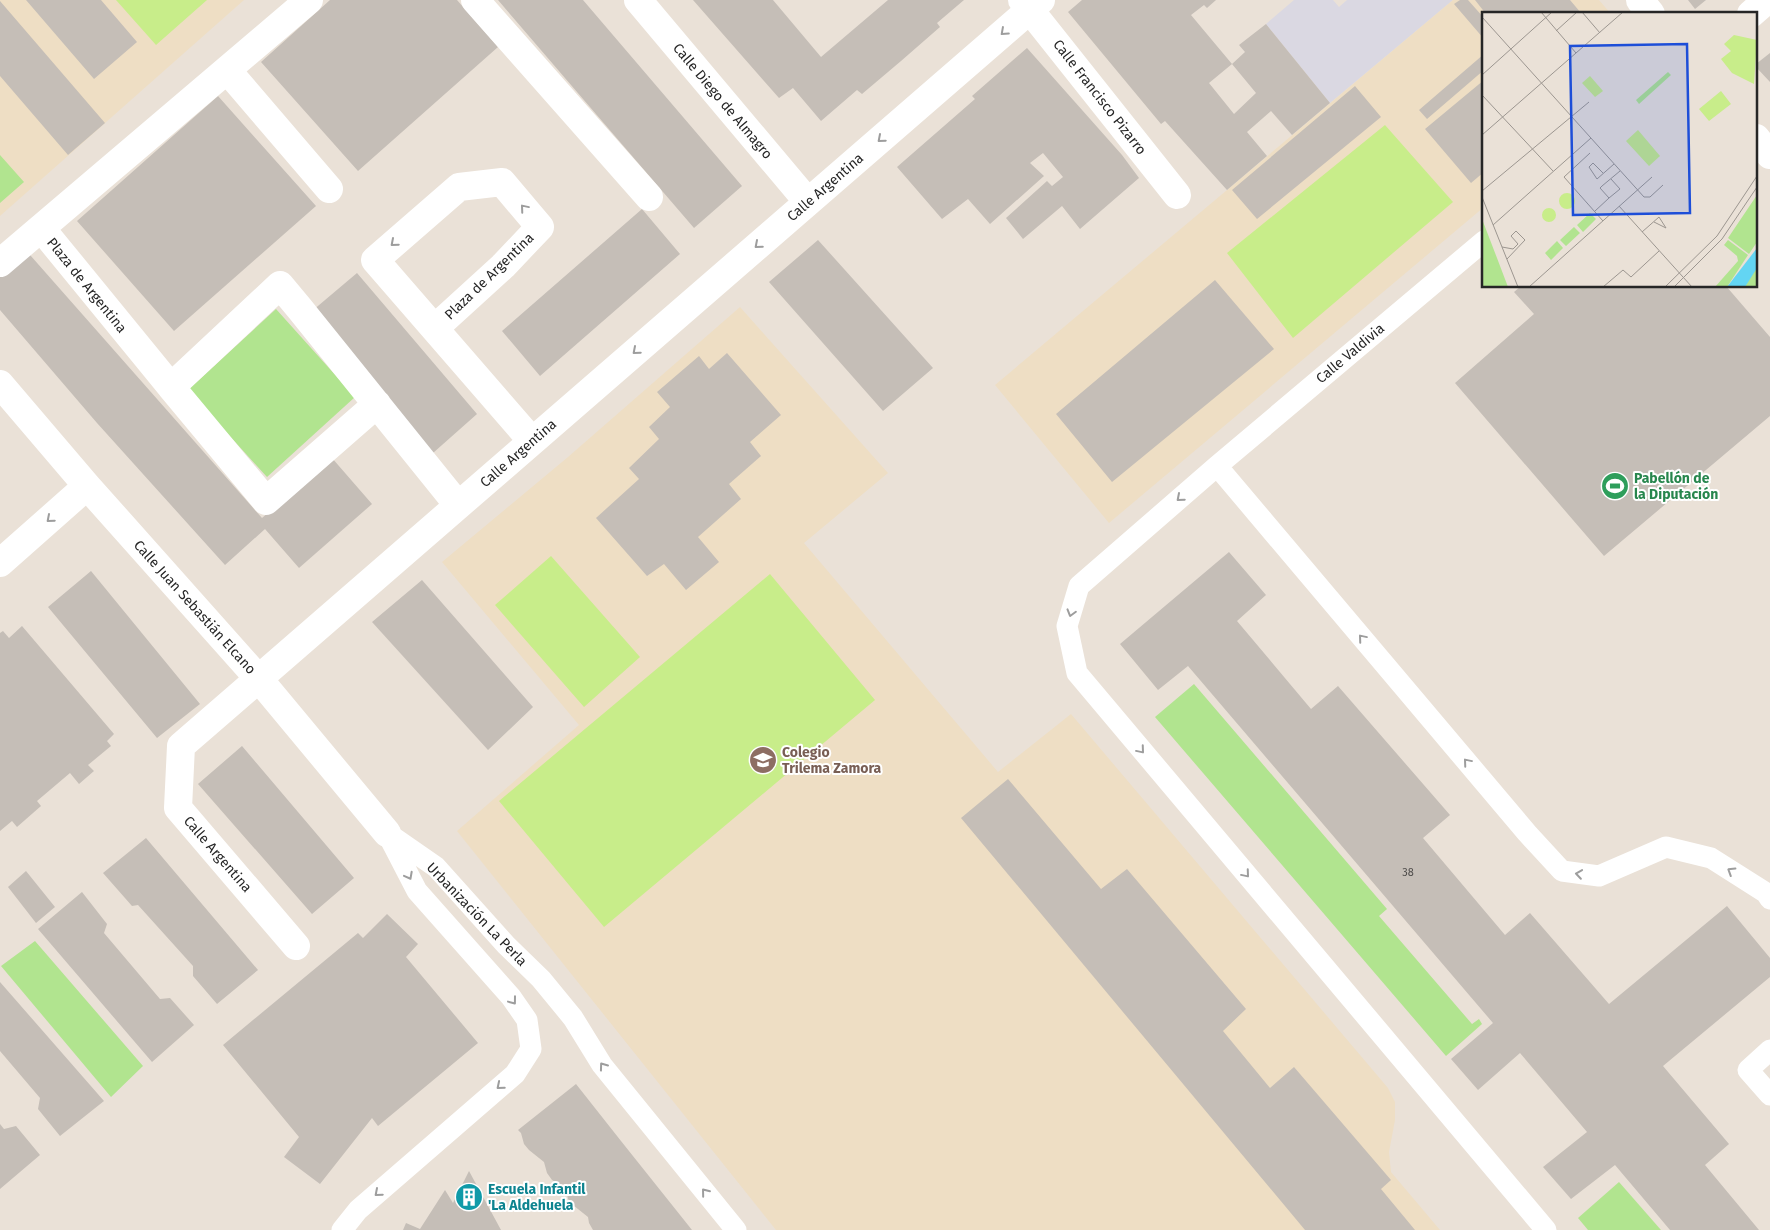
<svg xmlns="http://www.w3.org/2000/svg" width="1770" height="1230" font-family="'Fira Sans',sans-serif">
<rect width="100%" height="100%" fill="#eae1d7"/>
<!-- industrial -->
<path fill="#dad8e2" d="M1294 0H1333L1339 7 1347 0H1453L1330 103 1266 24Z"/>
<!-- education -->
<path fill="#eedec4" d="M0 0H244L0 216Z
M1453 0H1599L1611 14H1484V207L1109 523 995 385Z
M740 307 888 473 804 543 998 772 1071 714 1388 1088 1395 1102V1120L1389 1152 1391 1172 1440 1230H776L457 831 579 725 442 562 568 457Z"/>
<!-- green -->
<path fill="#b1e48f" d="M0 155 24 182 0 203Z
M276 309 355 397 267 477 188 390Z
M1194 684 1387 909 1379 916 1472 1024 1479 1019 1482 1024 1446 1056 1155 717Z
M35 941 143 1066 111 1097 1 966Z
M1619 1182 1661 1230H1588L1578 1218Z"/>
<!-- pitch -->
<path fill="#c8ed8a" d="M116 0H207L156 45Z
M1385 125 1453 202 1293 338 1227 253Z
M551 556 640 657 584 707 495 605Z
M770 574 875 700 604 927 499 801Z"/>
<!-- building -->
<path fill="#c5beb7" d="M26 0H101L137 42 94 79Z
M330 0H457L498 47 358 171 261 62Z
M498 0H583L742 186 694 228Z
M693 0H773L821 57 888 0H964L937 23 940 27 901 61 862 94 857 90 821 121 793 88 779 98Z
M1082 0H1216L1207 8 1204 5 1191 15 1232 64 1209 83 1234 114 1256 93 1232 64 1245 52 1239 45 1266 24 1330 103 1292 135 1271 111 1247 132 1267 156 1227 190 1165 121 1161 124 1068 12Z
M1460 0H1468L1484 18V39L1454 4Z
M1475 0H1570L1581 13 1486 14Z
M1688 0H1706L1695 9Z
M0 1 105 123 68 155 0 76Z
M1027 48 1122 155 1139 178 1080 229 1062 206 1023 239 1006 218 1047 181 1052 186 1063 177 1043 153 1030 163 1044 176 990 224 968 199 942 219 897 167 975 99 972 96Z
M1770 53V82L1756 67V64Z
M1484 54V70L1427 119 1419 110Z
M1484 80V172L1471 183 1425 129Z
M1355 86 1381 117 1257 219 1232 190Z
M218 96 316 206 174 331 77 221Z
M642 209 680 254 540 376 502 331Z
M818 240 933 368 883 411 769 282Z
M23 247 262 518 332 458 372 504 299 568 265 529 225 565 97 423 0 310V267Z
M357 273 477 414 433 453 312 311Z
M1215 280 1274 349 1112 482 1056 414Z
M1521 286H1726L1770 337V416L1604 556 1455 383 1534 314 1514 292Z
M727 353 781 415 750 442 761 456 729 484 741 499 698 537 719 562 686 590 664 564 647 576 596 518 639 479 629 468 659 439 649 427 670 407 657 392 699 356 709 369Z
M1229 552 1266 595 1237 621 1311 709 1338 686 1450 815 1423 838 1505 935 1530 913 1609 1004 1727 906 1770 958V977L1663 1066 1729 1144 1705 1165 1759 1230H1670L1615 1165 1571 1199 1543 1167 1587 1132 1520 1053 1478 1090 1451 1059 1493 1023 1188 666 1158 690 1120 644Z
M91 571 200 704 157 738 48 607Z
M422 580 533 707 488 750 372 622Z
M22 626 114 734 107 741 111 746 88 765 94 771 79 784 70 773 37 801 41 806 17 827 12 821 0 831V633L3 631 9 638Z
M242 746 354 878 312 914 198 784Z
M1008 779 1101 889 1127 869 1246 1009 1223 1031 1270 1088 1294 1067 1391 1180 1381 1189 1415 1230H1305L961 818Z
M146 838 258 970 217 1004 193 976V966L138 905 132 906 103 873Z
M26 871 55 907 36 923 8 887Z
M82 892 107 924 104 933 160 999 170 998 194 1025 152 1062 38 929Z
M387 914 418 944 406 957 478 1043 378 1126 372 1118 320 1184 284 1157 299 1137 223 1045 358 933 363 938Z
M0 982 104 1101 60 1136 38 1109 40 1098 0 1051Z
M576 1084 621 1141 692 1230H593L589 1223 588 1217 573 1205 568 1199 566 1189 552 1180 547 1173 544 1162 529 1150 524 1144 521 1133 518 1130Z
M0 1124 4 1129 16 1126 40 1155 0 1189Z
M469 1171 501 1230H403L406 1223 420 1229 445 1190 453 1203Z"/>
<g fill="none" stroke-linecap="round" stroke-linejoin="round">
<!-- lane -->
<path stroke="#fff" stroke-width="21" d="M1484 241 1217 466 1079 586 1067 626 1077 673 1546 1230
M1217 466 1527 833 1562 871 1599 876 1666 847 1711 858 1766 893 1770 899
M387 833 436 867 506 945 541 979 573 1018 602 1065 736 1230
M1770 1050 1748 1070 1770 1095
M342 1230 358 1210 515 1074 531 1049 527 1020 511 997 417 891 388 835"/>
<!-- street -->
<path stroke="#fff" stroke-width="28" d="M475 0 649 197
M638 0 808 202
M1022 0 1177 195
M1640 0 1651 14
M1751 14 1767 0
M227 70 329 189
M1756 138 1770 155
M41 228 171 387
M0 263 309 0
M435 328 503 266 540 227 502 182 459 187 375 260 532 441
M0 384 87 486 258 678 387 833
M377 404 266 501 171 387 280 285 300 309 458 505
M0 563 87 486
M296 946 178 808 181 746 1041 0"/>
</g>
<!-- one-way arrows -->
<defs><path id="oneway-chevron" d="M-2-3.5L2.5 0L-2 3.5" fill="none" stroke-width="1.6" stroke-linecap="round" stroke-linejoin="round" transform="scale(1.25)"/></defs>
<g stroke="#9d9d9d">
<use href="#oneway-chevron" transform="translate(1004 32) rotate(138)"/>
<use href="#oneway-chevron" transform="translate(881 139) rotate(139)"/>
<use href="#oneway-chevron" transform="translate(524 208) rotate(-130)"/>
<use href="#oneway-chevron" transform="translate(394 243) rotate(139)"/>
<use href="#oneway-chevron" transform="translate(758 245) rotate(139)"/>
<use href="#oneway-chevron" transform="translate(636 351) rotate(139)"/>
<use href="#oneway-chevron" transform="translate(1180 498) rotate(139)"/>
<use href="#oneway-chevron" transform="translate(50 519) rotate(139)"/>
<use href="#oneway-chevron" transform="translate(1071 613) rotate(106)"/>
<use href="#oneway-chevron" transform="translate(1362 638) rotate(-130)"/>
<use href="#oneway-chevron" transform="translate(1141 750) rotate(50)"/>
<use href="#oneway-chevron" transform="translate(1467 762) rotate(-130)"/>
<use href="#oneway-chevron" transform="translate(1731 871) rotate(-148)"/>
<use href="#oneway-chevron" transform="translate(1246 874) rotate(50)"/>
<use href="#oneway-chevron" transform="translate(1579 874) rotate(-172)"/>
<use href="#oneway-chevron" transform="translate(409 876) rotate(62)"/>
<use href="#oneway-chevron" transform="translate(513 1001) rotate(53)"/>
<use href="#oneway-chevron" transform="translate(603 1066) rotate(-126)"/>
<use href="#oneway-chevron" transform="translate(500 1086) rotate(140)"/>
<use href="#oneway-chevron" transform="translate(705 1192) rotate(-129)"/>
<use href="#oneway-chevron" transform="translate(378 1193) rotate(139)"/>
</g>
<!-- icons -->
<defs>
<g id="stadium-disc" transform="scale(1.4375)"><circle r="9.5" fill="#2e9e5b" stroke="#fff"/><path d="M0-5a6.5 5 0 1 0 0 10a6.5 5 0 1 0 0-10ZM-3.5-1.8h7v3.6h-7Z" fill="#fff"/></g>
<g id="school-disc" transform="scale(1.4375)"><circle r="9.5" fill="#8d6e63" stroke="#fff"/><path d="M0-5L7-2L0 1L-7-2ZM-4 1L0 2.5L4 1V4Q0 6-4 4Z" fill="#fff"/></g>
<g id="building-disc" transform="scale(1.4375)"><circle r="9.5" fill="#0f9aa8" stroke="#fff"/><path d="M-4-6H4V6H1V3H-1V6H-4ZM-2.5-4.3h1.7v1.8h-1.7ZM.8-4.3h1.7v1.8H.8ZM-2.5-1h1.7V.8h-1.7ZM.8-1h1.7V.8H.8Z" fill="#fff"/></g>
</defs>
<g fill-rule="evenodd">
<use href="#stadium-disc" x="1615" y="486"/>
<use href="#school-disc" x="763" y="760"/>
<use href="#building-disc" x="469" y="1197"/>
</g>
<g text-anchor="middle" stroke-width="4" stroke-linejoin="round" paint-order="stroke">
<!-- number labels -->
<g font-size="11" fill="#4e4c4a">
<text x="1408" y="876">38</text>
</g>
<!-- street labels -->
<g font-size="14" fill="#262626" stroke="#fff">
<text transform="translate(1100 97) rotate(52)" y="5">Calle Francisco Pizarro</text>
<text transform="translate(723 101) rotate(50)" y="5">Calle Diego de Almagro</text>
<text transform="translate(825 187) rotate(-41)" y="5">Calle Argentina</text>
<text transform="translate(489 276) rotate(-44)" y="5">Plaza de Argentina</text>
<text transform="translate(87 285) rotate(51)" y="5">Plaza de Argentina</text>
<text transform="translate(1350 353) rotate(-40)" y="5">Calle Valdivia</text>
<text transform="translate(518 453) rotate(-41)" y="5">Calle Argentina</text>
<text transform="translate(195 607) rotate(48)" y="5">Calle Juan Sebastián Elcano</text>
<text transform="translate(218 854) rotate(49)" y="5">Calle Argentina</text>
<text transform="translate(477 914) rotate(46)" y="5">Urbanización La Perla</text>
</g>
<!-- leisure labels -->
<g font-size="14" font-weight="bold" fill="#27864d" stroke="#fff" text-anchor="start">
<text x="1634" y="483">Pabellón de<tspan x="1634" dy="16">la Diputación</tspan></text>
</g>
<!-- education labels -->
<g font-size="14" font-weight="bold" fill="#785e54" stroke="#fff" text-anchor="start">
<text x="782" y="757">Colegio<tspan x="782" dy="16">Trilema Zamora</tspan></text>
</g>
<!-- culture labels -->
<g font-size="14" font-weight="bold" fill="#0d838f" stroke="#fff" text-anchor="start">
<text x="488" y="1194">Escuela Infantil<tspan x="488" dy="16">'La Aldehuela</tspan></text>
</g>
</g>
<!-- overview -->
<g transform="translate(1482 12)">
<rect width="275" height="275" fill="#eae1d7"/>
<path d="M186 60 189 63 157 92 154 88ZM275 183V230L267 242 246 226ZM108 201 114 207 101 220 95 213ZM0 207 15 246 26 275H0ZM92 215 98 221 84 234 78 228ZM246 228 266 243 245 275H233L256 249 255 244 242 233ZM75 229 81 236 69 248 63 241ZM275 256V275H263L268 264Z" fill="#b1e48f"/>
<path d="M252 23 275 28 272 72 250 61 239 47 249 39 242 32ZM108 64 121 79 113 85 100 71ZM239 79 249 92 227 109 217 97ZM156 118 178 144 167 154 144 129ZM77 189a8 8 0 1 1 16 0a8 8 0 1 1-16 0ZM60 203a7 7 0 1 1 14 0a7 7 0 1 1-14 0Z" fill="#c8ed8a"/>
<path d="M275 236V256L263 275H245Z" fill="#63d5f3"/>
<path fill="none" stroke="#9c9690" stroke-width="1" d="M59 0 94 41M100 0 118 21M0 5 162 185H168L181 173M74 19 95 0M0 63 70 0M0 83 71 159M0 123 141 0M108 141 82 165 121 209M121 161 111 151 107 155 115 167 132 152M129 167 138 177 127 186 118 176 120 174 138 159M0 179 107 90M0 185 36 275M137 194 210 275M113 199 127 186M11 213 109 126M160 220 177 205 184 216 172 210M20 235 31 237 36 232 29 224 34 219 43 228 25 247M47 275 170 165M121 275 141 258 149 265 177 239M183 275 235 224 275 164M192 275 240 227 275 175"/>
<path fill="#1d4ed8" fill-opacity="0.15" stroke="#1d4ed8" stroke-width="2.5" d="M205 32 208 201 91 203 88 34Z"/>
<rect width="275" height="275" fill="none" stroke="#262626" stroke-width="2.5"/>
</g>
</svg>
